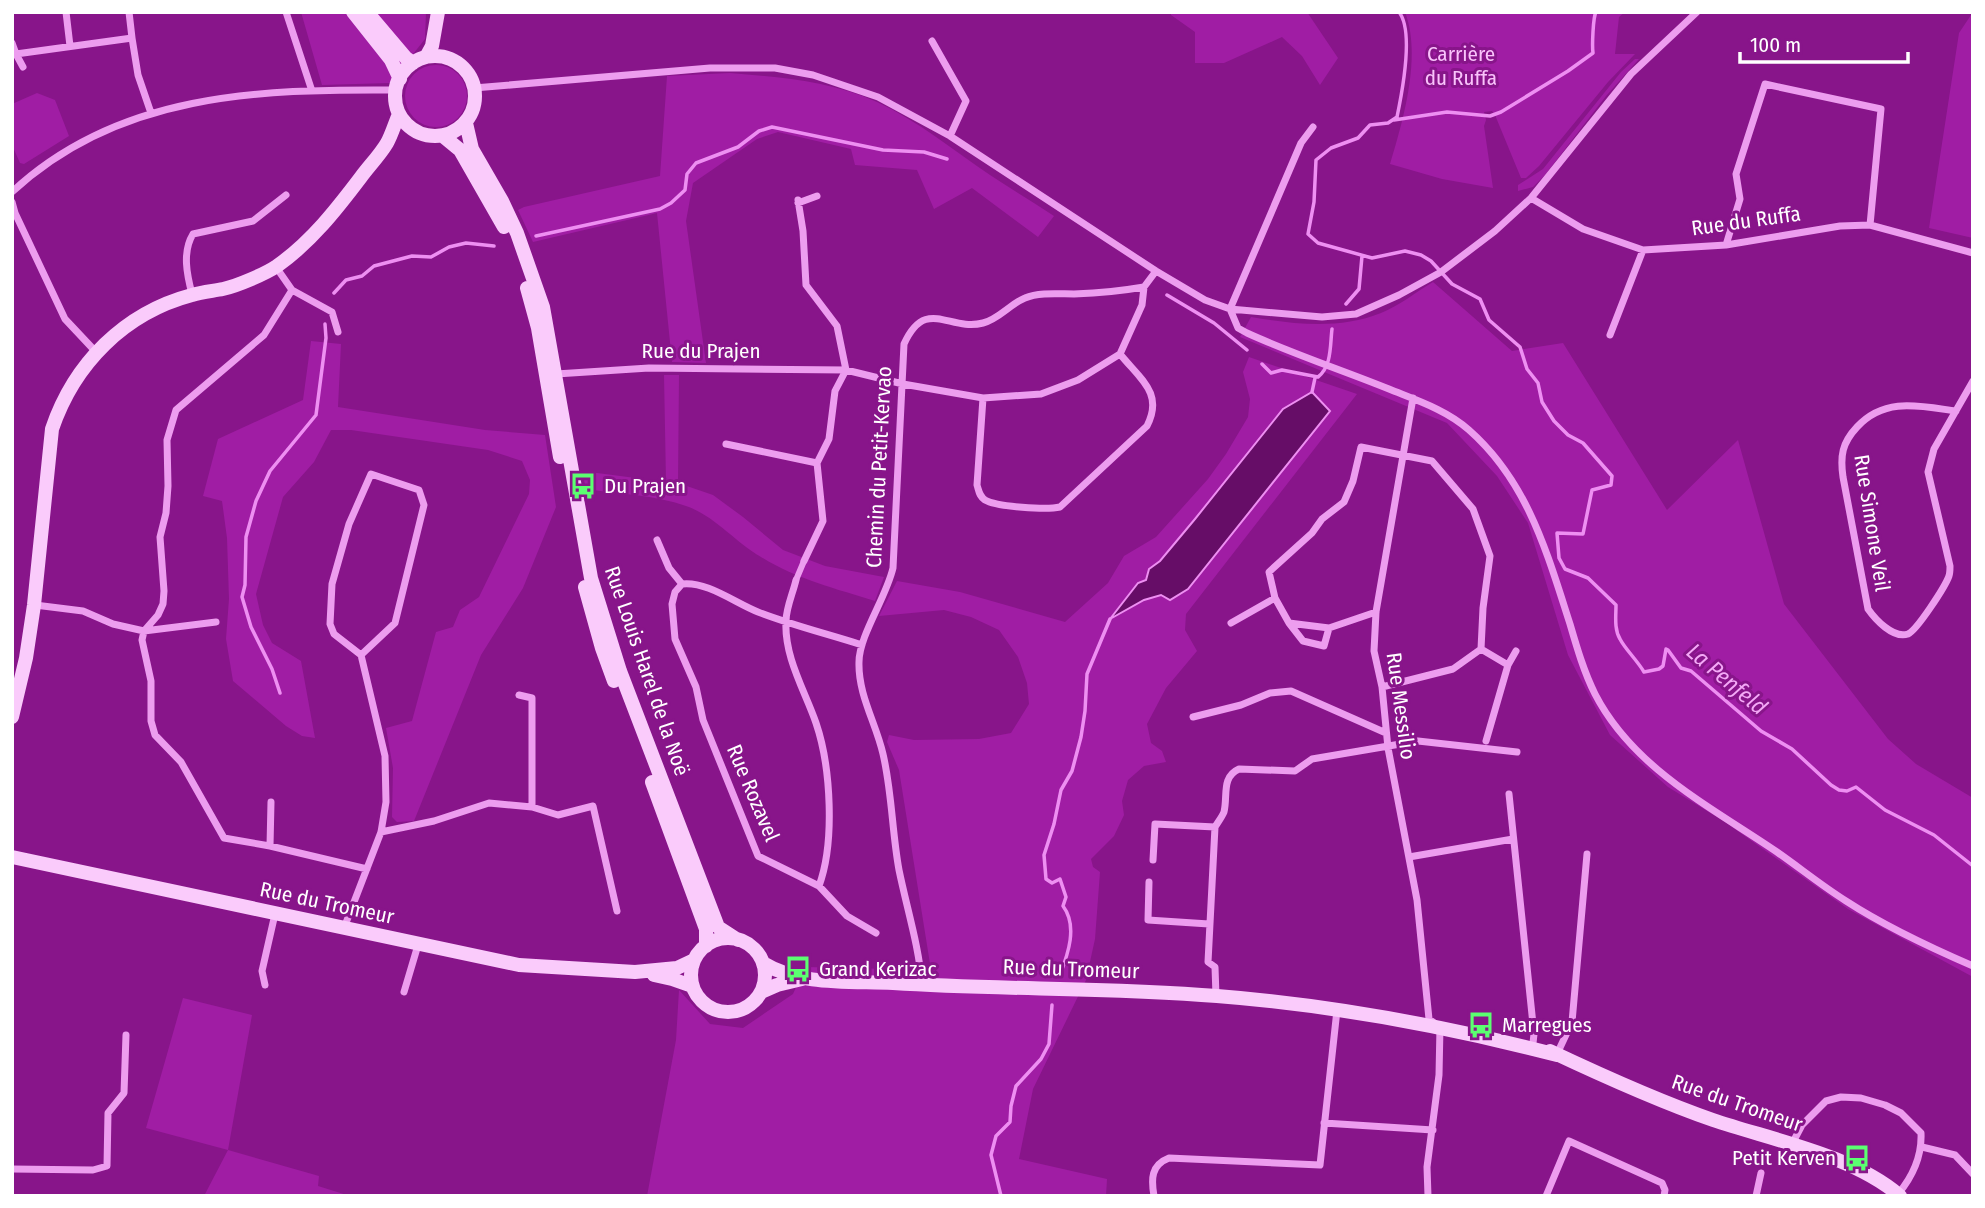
<svg xmlns="http://www.w3.org/2000/svg" width="1985" height="1208" font-family="'Fira Sans Condensed',sans-serif">
<rect width="100%" height="100%" fill="#88158a"/>
<!-- green -->
<path fill="#a01da4" d="M301 12H426L425 39 390 83 322 85Z
M1171 12H1307L1338 58 1320 85 1302 56 1282 37 1224 63H1195V32L1171 15Z
M1405 12H1625L1619 17 1615 54H1635L1608 82 1539 166 1526 178H1521L1495 115 1492 111 1484 112 1486 120 1484 126 1493 188 1442 179 1390 164C1403 121 1422 56 1405 12Z
M1973 12V238L1929 228 1959 33Z
M1635 59H1639L1606 96 1545 175 1533 187 1518 191V185L1543 169 1621 72Z
M405 96a31 31 0 1 1 62 0a31 31 0 1 1-62 0Z
M730 73C779 77 831 81 877 102 918 121 953 150 990 175 1011 189 1033 202 1054 216L1038 237 972 188 934 209 917 170 855 165 851 149 778 132 757 139 693 183 686 221 706 363 672 362 657 213 533 242 518 210 524 207 660 176 667 76Z
M37 93 55 100 69 136 24 164 20 163 12 145V104Z
M1433 282 1512 351 1563 343 1667 510 1738 440 1784 604 1888 739 1916 764 1973 798V977L1848 909 1725 822 1668 787 1610 735 1568 655 1528 523 1497 476 1447 423 1240 337 1251 317C1293 324 1339 330 1381 313 1399 306 1416 292 1433 282Z
M311 341 341 344 338 407 485 430 545 435 556 507 523 588 481 655 414 821 397 822 392 817 393 768 386 728 412 721 436 632 453 627 460 610 479 597 529 494 530 480 522 461 488 450 351 430H331L314 462 283 497 256 594 263 625 272 643 301 661 315 738 302 736 286 726 233 681 226 639 229 599 227 538 222 501 203 496 218 439 303 400Z
M1249 357 1357 394 1186 614 1185 630 1197 651 1166 688 1147 724 1151 743 1162 751 1166 762 1144 766 1128 780 1122 801 1124 815 1114 836 1091 859 1093 867 1100 872 1095 939 1086 980 1033 1089 1019 1159 1107 1179 1106 1196H647L676 1040 679 990 710 1024 743 1028 793 994 805 967 931 970 899 770 887 742 889 735 914 740 979 739 1011 733 1029 704 1027 683 1018 657 999 630 971 617 944 610 879 616 897 581 960 592 1065 622 1108 583 1124 556 1156 537 1208 479 1226 454 1248 417 1250 399 1243 372Z
M664 375H679L678 483 713 495 743 517 783 550 825 566 884 577 875 601C836 589 796 579 761 557 735 542 715 516 686 506 655 495 619 494 586 489L582 471 666 482Z
M183 998 252 1015 228 1150 319 1176 318 1186 350 1196H204L228 1150 146 1128Z"/>
<!-- water -->
<path fill="#660d67" stroke="#ee8ff2" stroke-width="2" d="M1312 392 1330 411 1188 589 1170 600 1161 595 1144 600 1110 619 1138 583 1146 580 1149 569 1160 561 1195 519 1283 409Z"/>
<g fill="none" stroke-linecap="round" stroke-linejoin="round">
<!-- stream -->
<path stroke="#ee8ff2" stroke-width="3.5" d="M1399 12C1414 31 1402 93 1397 117L1388 123 1370 125 1358 138 1331 148 1316 160 1314 202 1308 234 1318 243 1372 258 1405 251 1421 255 1431 261 1452 284 1480 299 1489 320 1520 347 1527 369 1538 383 1542 402 1554 421 1568 435 1583 443 1612 476 1611 485 1592 490 1583 534 1557 533 1559 558 1565 569 1588 578 1616 605C1616 616 1614 629 1620 639 1625 649 1637 660 1644 672L1659 669 1663 666 1666 649 1668 650 1681 668 1691 671 1761 731 1792 749 1831 785 1839 790 1847 791 1856 787 1885 810 1934 835 1973 866
M1394 120 1447 112 1490 116 1501 112 1568 71 1593 53C1592 46 1593 17 1596 12
M536 236 660 209 671 203 685 190 687 174 696 163 738 147 759 131 772 127 883 150 924 152 947 159
M334 293 346 280 362 276 374 266 412 256 431 257 449 247 466 243 494 246
M1167 295 1214 323 1247 350
M1346 304 1359 289 1362 256
M1262 364 1271 373 1282 370 1318 377C1332 366 1330 345 1332 329
M1312 392 1315 378
M280 693 272 669 251 627 242 597 245 585 246 537 256 501 270 471 316 415 326 338 325 324
M1060 975C1068 954 1078 926 1063 906L1066 897 1060 879 1052 883 1046 879 1044 855 1054 824 1061 790 1072 771 1081 737 1085 711 1087 674 1110 619
M1001 1196 991 1155 996 1136 1010 1122 1011 1106 1016 1086 1041 1059 1049 1044 1052 1005"/>
<!-- pedestrian -->
<path stroke="#ed9def" stroke-width="6" d="M796 580 804 561"/>
<!-- minor -->
<path stroke="#ed9def" stroke-width="7" d="M66 12 70 46
M129 12 132 38
M286 12 312 91
M932 41 966 101 950 136
M12 43 16 54 132 38 138 75 151 113
M16 54 23 67
M474 88 710 68H775L813 75 878 97 950 136 1156 271 1205 300 1230 309 1322 317 1356 314 1399 295 1441 272 1495 231 1531 198 1631 74 1697 12
M12 192C118 93 259 89 396 90
M1531 198 1583 229 1643 250 1726 245 1840 226 1870 225 1973 253
M798 200 803 231 806 285 837 326 846 370 835 391 829 439 817 463 823 521 804 561
M12 202 15 213 65 319 96 352
M798 203 817 196
M1726 245 1740 199 1736 174 1765 84 1881 109 1870 225
M276 267 292 290 332 312 338 332
M292 290 264 335 176 410 167 440 168 486 166 513 160 537 164 591 163 604 158 615 144 631 142 640 151 681V721L155 735 181 762 224 838 270 846 367 869
M192 294C187 275 182 252 193 234L253 221 286 195
M1230 309 1238 328 1247 333C1293 354 1342 370 1389 389 1416 400 1447 410 1469 430 1528 482 1547 553 1570 624 1577 648 1584 672 1595 694 1633 768 1711 807 1777 852 1800 868 1822 886 1846 901 1886 927 1929 947 1973 966
M1230 309 1301 143 1313 127
M1610 335 1643 250
M556 374 649 368 846 370 903 384 983 398 1041 394 1078 380 1120 354 1142 305 1144 287
M983 398 977 485C979 491 979 496 985 500 997 507 1047 510 1060 507L1147 426C1164 393 1140 379 1120 354
M1413 398 1376 612 1374 651 1382 687 1388 748 1417 900 1429 1019 1440 1027 1439 1075 1427 1167 1428 1196
M1956 411C1919 406 1885 397 1857 427 1842 443 1840 456 1843 477L1868 609C1875 619 1893 639 1908 634 1917 630 1945 587 1949 576 1950 573 1950 569 1950 566L1928 472 1934 449 1973 381
M726 444 817 463
M657 540 669 568 682 584C707 581 735 603 758 612 791 625 828 634 862 645
M682 584 675 592 672 604 675 639 696 687 703 720 758 856 819 886C835 843 831 767 816 723 805 691 784 657 786 621 786 608 793 593 796 580
M35 605 83 611 113 624 144 631 216 622
M1376 612 1329 628 1289 623 1275 598 1269 572 1312 533 1322 519 1344 502 1353 481 1361 447 1432 461 1473 509 1490 556 1483 608 1481 649 1453 669 1382 687
M1231 623 1275 598
M1289 623 1303 641 1324 646 1329 628
M1481 649 1508 665 1486 741
M1508 665 1516 651
M519 695 532 698V807
M1193 717 1241 705 1270 693 1291 691 1386 733
M1509 794 1534 1034 1533 1043
M381 832 434 821 489 803 532 807 558 815 593 806 617 911
M270 846 271 802
M1409 857 1513 839
M1153 860 1155 824 1215 827
M1149 882 1148 920 1209 924
M819 886 847 916 876 933
M344 928 381 832 386 802 385 756 361 655 334 634 330 624 332 584 349 524 371 474 419 490 424 505 395 623 361 655
M265 985 262 971 275 914
M922 985C919 946 907 909 899 870 892 832 892 792 883 754 876 723 858 695 859 662 859 636 886 598 893 568L904 344C926 296 949 332 983 323 999 319 1010 304 1025 298 1039 292 1059 294 1074 294 1098 293 1121 291 1144 287L1156 271
M404 992 418 945
M1216 996 1215 967 1208 962 1215 827C1218 822 1222 817 1224 812 1228 796 1221 777 1239 769L1295 771 1312 759 1418 741 1517 752
M1557 1054 1572 1022 1587 854
M1324 1123 1433 1130
M1792 1144 1802 1125 1826 1101 1841 1097 1861 1098 1885 1105 1901 1113 1921 1133C1922 1156 1913 1176 1898 1194
M1922 1147 1955 1155 1973 1174
M12 1169 93 1170 107 1166 108 1113 124 1093 126 1035
M1154 1196C1151 1179 1151 1165 1169 1158L1320 1165 1337 1010
M1546 1196 1569 1141 1662 1183 1665 1190 1664 1196
M1756 1196 1761 1173"/>
<!-- secondary -->
<path stroke="#facbfb" stroke-width="14" d="M353 12 391 60 400 79
M367 12 406 58 413 63
M395 96a40 40 0 1 1 80 0a40 40 0 1 1-80 0Z
M426 57 432 46 438 12
M466 123 472 149 502 201 517 233 543 307 591 578 620 671 718 927 738 940
M443 136 460 150 504 227
M527 288 538 328 560 457
M585 587 602 648 614 681
M12 717 26 658 34 605 52 429C74 364 124 313 192 295 202 292 213 291 223 289 237 286 265 274 277 266 311 242 336 210 361 177 369 166 380 155 387 143 392 134 395 123 399 114
M652 782 706 929V946
M12 857 519 965 635 972 677 968 694 960
M691 975a37 37 0 1 1 74 0a37 37 0 1 1-74 0Z
M763 963C800 986 850 981 893 983 1000 990 1110 987 1217 996 1332 1005 1445 1026 1557 1055
M654 975 672 979 692 986
M761 992 777 985 802 979
M1550 1051C1603 1076 1658 1101 1713 1120 1772 1140 1853 1155 1900 1196"/>
</g>
<!-- icons -->
<defs>
<g id="bus-bare" transform="scale(2.1)"><path d="M-5-6H5V4H4V6H2V4H-2V6H-4V4H-5ZM-3.5-4V0h7V-4ZM-3.5 1.2v1.5H-2V1.2ZM2 1.2v1.5H3.5V1.2Z" fill="#5bff71" stroke="#88158a" stroke-width="2.5" paint-order="stroke"/></g>
</defs>
<g fill-rule="evenodd">
<use href="#bus-bare" x="583" y="486"/>
<use href="#bus-bare" x="798" y="969"/>
<use href="#bus-bare" x="1481" y="1025"/>
<use href="#bus-bare" x="1857" y="1158"/>
</g>
<g text-anchor="middle" stroke-width="6" stroke-linejoin="round" paint-order="stroke">
<!-- park labels -->
<g font-size="21" fill="#f9c3fb" stroke="#88158a">
<text x="1461" y="61">Carrière<tspan x="1461" dy="24">du Ruffa</tspan></text>
</g>
<!-- street labels -->
<g font-size="21" fill="#fff" stroke="#88158a">
<text transform="translate(1746 221) rotate(-8)" y="7">Rue du Ruffa</text>
<text x="701" y="358">Rue du Prajen</text>
<text transform="translate(879 467) rotate(-87)" y="7">Chemin du Petit-Kervao</text>
<text transform="translate(1872 523) rotate(81)" y="7">Rue Simone Veil</text>
<text transform="translate(647 671) rotate(71)" y="7">Rue Louis Harel de la Noë</text>
<text transform="translate(1401 706) rotate(82)" y="7">Rue Messilio</text>
<text transform="translate(753 793) rotate(67)" y="7">Rue Rozavel</text>
<text transform="translate(327 903) rotate(12)" y="7">Rue du Tromeur</text>
<text transform="translate(1071 969) rotate(2)" y="7">Rue du Tromeur</text>
<text transform="translate(1737 1103) rotate(19)" y="7">Rue du Tromeur</text>
</g>
<!-- poi labels -->
<g font-size="21" fill="#fff" stroke="#88158a" text-anchor="start">
<text x="604" y="493">Du Prajen</text>
<text x="819" y="976">Grand Kerizac</text>
<text x="1502" y="1032">Marregues</text>
<text x="1836" y="1165" text-anchor="end">Petit Kerven</text>
</g>
<!-- water labels -->
<g font-size="23" font-style="italic" fill="#f4a9f7" stroke="#88158a">
<text transform="translate(1727 679) rotate(40)" y="8">La Penfeld</text>
</g>
</g>
<!-- border -->
<rect width="1985" height="1208" fill="none" stroke="#ffffff" stroke-width="28"/>
<!-- scale -->
<path d="M1740 52v10h168v-10" fill="none" stroke="#ffffff" stroke-width="3.5"/>
<text x="1750" y="52" font-size="21" fill="#ffffff" stroke="#88158a" stroke-width="5" paint-order="stroke">100 m</text>
</svg>
